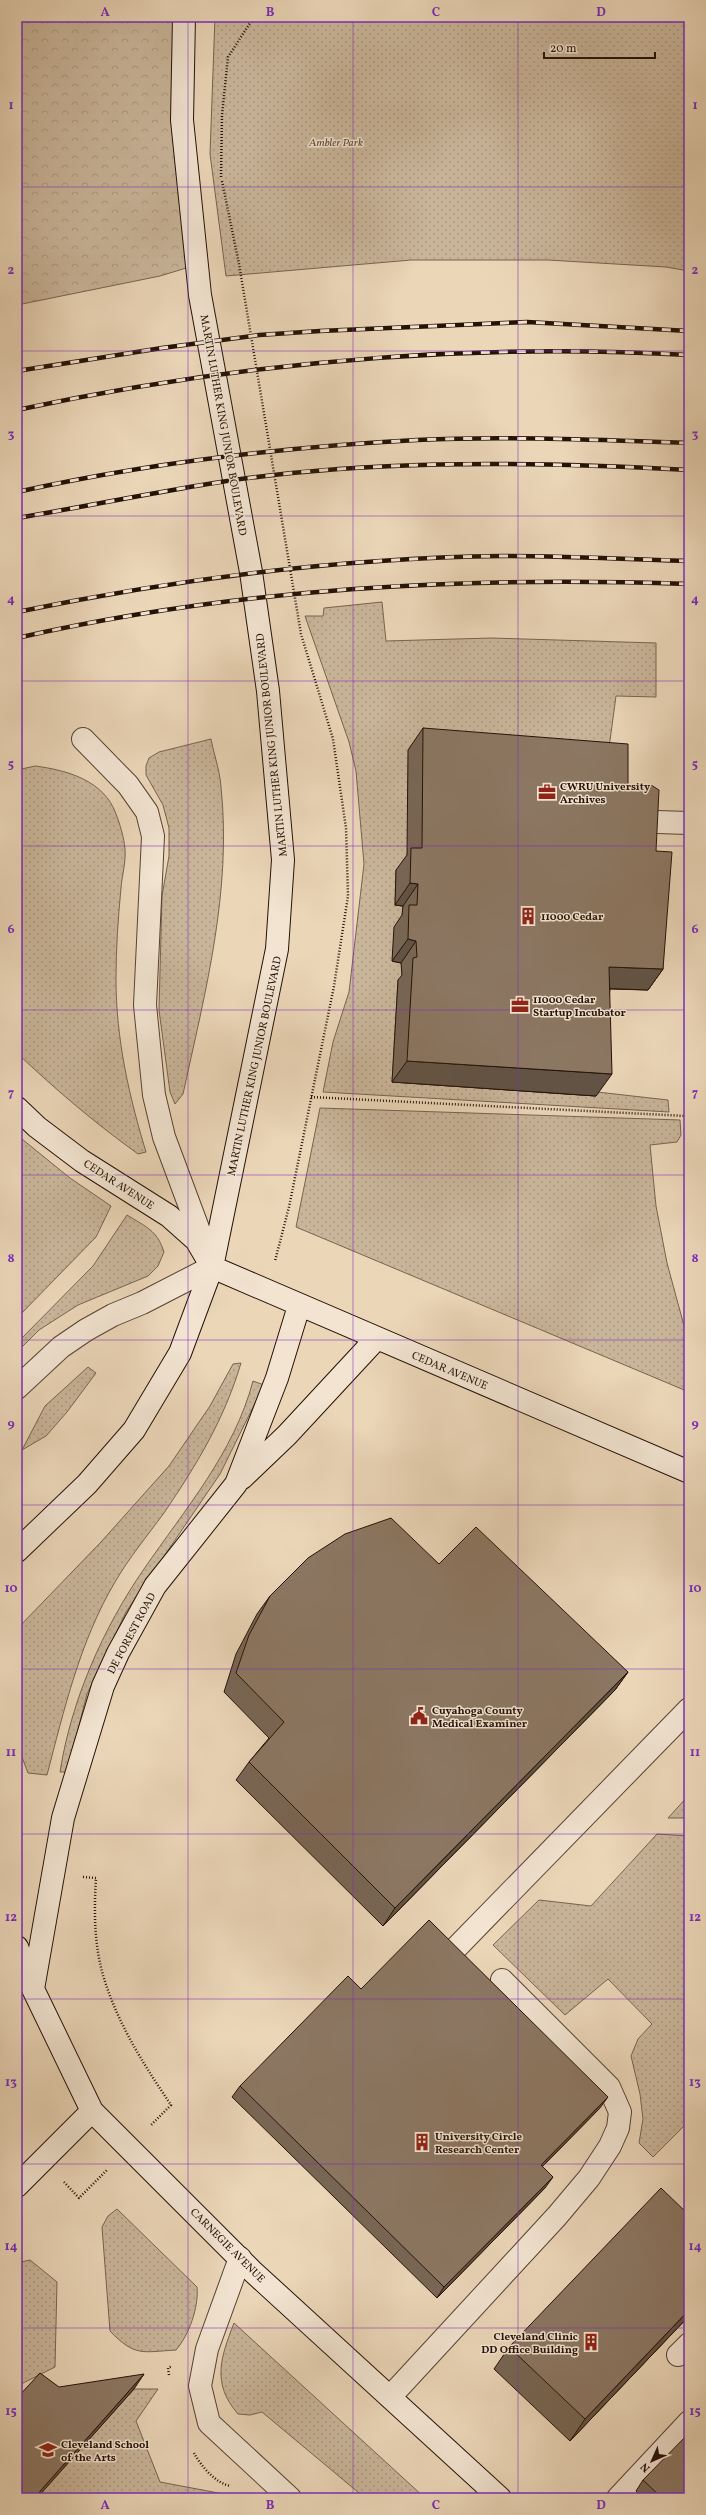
<svg xmlns="http://www.w3.org/2000/svg" width="706" height="2515" font-family="Vollkorn,serif">
<defs>
<pattern id="grass-dots" width="8" height="8" patternUnits="userSpaceOnUse"><rect width="8" height="8" fill="#c9b59a"/><path d="M2 2h.1M6 6h.1" fill="none" stroke="#ac9b83" stroke-width="1.8" stroke-linecap="round"/></pattern>
<pattern id="forest-crowns" width="20" height="18" patternUnits="userSpaceOnUse"><rect width="20" height="18" fill="#c9b59a"/><path d="M2 6a3 3 0 1 1 6 0M12 15a3 3 0 1 1 6 0" fill="none" stroke="#ac9b83"/></pattern>
</defs>
<rect width="100%" height="100%" fill="#ebd6b8"/>
<filter id="stains"><feTurbulence type="fractalNoise" baseFrequency=".005" numOctaves="4"/><feColorMatrix values="0 0 0 0 .2 0 0 0 0 .09 0 0 0 0 .02 0 0 0 .5 -.17"/></filter>
<radialGradient id="worn" r=".72"><stop offset=".6" stop-color="#630" stop-opacity="0"/><stop offset="1" stop-color="#630" stop-opacity=".3"/></radialGradient>
<!-- grass -->
<path fill="url(#grass-dots)" stroke="#776350" d="M215 17H689V271L666 267 548 260H411L226 276 210 154Z
M382 602 386 641 491 638 656 643V697L616 696 609 748 407 870H396L395 905 403 906 402 979 398 980 392 1082 596 1096 597 1092 668 1100 669 1112 323 1092 333 1042 349 992 364 864 356 771 349 742 305 616H323L324 608Z
M211 739C214 755 220 771 221 787 232 891 205 993 183 1094L175 1104 170 1092 159 1010 162 896 169 856V828L163 805 146 775V766L149 758 159 752Z
M35 766C66 770 104 780 116 814 120 824 124 838 125 849 126 862 122 876 121 888 118 919 116 949 116 979 116 1039 129 1096 146 1152L138 1154C95 1123 56 1090 17 1053V770Z
M320 1108 680 1120 681 1135 677 1142 650 1145 656 1206 667 1263 689 1344V1392L296 1227Z
M17 1135 70 1178 111 1206 96 1237 17 1318Z
M127 1215C146 1227 157 1230 164 1252L158 1266 148 1276 78 1305 39 1330 17 1352V1343L93 1266Z
M241 1363C224 1420 197 1464 164 1513 147 1536 129 1558 115 1582 80 1641 64 1710 47 1775L28 1773 17 1744V1629L101 1542 169 1466 210 1406 233 1364Z
M88 1367 96 1373 67 1412 46 1436 22 1450 45 1406Z
M253 1381 264 1385 220 1474 126 1612 87 1694 67 1772H60C71 1701 103 1628 144 1569 185 1509 234 1453 253 1381Z
M689 1795V1818H668Z
M657 1834 689 1836V2121L653 2157 639 2143 643 2119 640 2094 631 2056 638 2039 652 2024 608 1979 565 2015 493 1945 539 1900 591 1906Z
M117 2209 197 2287C199 2307 189 2335 176 2350 142 2352 135 2357 110 2331L102 2227 108 2216Z
M30 2260 57 2282 55 2367 17 2386V2263Z
M234 2323 425 2498H365L262 2412 250 2415 238 2414C211 2383 221 2357 234 2323Z
M134 2389H158L136 2421 160 2482 245 2498H37Z"/>
<!-- forest -->
<path fill="url(#forest-crowns)" stroke="#776350" d="M17 17H184L196 265 160 276 17 305Z"/>
<g fill="none" stroke-linecap="round" stroke-linejoin="round">
<!-- lane casing -->
<g stroke="#564233" stroke-width="24">
<path id="lane" d="M83 739 128 785 147 812 153 836 145 1005 154 1095 164 1137 208 1255
M657 822 689 823
M455 1949 689 1709
M240 2258 207 2349 200 2386 209 2423 290 2498
M678 2355 689 2344
M390 2397 557 2216 589 2178 610 2146 618 2128 620 2112 609 2087 502 1980
M618 2498 689 2422"/>
</g>
<!-- street casing -->
<g stroke="#564233" stroke-width="24">
<path id="street" d="M17 1388 61 1347 86 1330 113 1315 142 1303 212 1267"/>
</g>
<!-- secondary casing -->
<g stroke="#251107" stroke-width="24">
<path id="secondary" d="M17 1108 37 1127 82 1161 169 1216 196 1240 212 1267 689 1472
M242 1478 287 1435 377 1338
M17 1551 87 1484 134 1430 180 1353 212 1267 277 949 283 860 268 691 251 572 200 295 182 120 184 17
M17 1947 33 1989 92 2111 252 2271 500 2498
M33 1989 63 1818 103 1686 118 1653 155 1586 236 1484 277 1378 299 1306
M17 2186 92 2111"/>
</g>
<!-- path -->
<path stroke="#251107" stroke-width="2.5" stroke-dasharray="1 2" stroke-linecap="butt" d="M221 177 222 115 228 57 254 17
M222 181 239 264 301 634 333 739 346 828 348 896 334 986 289 1207 275 1261
M311 1097 686 1116
M83 1877 96 1878C94 1910 94 1944 103 1975 117 2023 144 2065 171 2105L151 2125
M64 2182 79 2198 107 2170
M169 2375 168 2368 172 2366
M194 2453C201 2466 216 2484 231 2486"/>
<!-- lane -->
<use href="#lane" stroke="#f2e4d1" stroke-width="22"/>
<!-- street -->
<use href="#street" stroke="#f2e4d1" stroke-width="22"/>
<!-- secondary -->
<use href="#secondary" stroke="#f2e4d1" stroke-width="22"/>
<!-- rail casing -->
<g stroke="#251107" stroke-width="4.5">
<path id="rail" d="M17 371 162 348 259 335 320 331 527 322 689 331
M17 410C238 363 463 342 689 355
M17 492C148 463 284 447 417 440 508 436 599 440 689 443
M17 518C108 503 200 482 292 473 424 460 557 463 689 470
M17 612C177 579 338 558 502 556 564 556 627 559 689 561
M17 638C238 588 463 576 689 584"/>
</g>
<!-- rail -->
<use href="#rail" stroke="#f2e4d1" stroke-width="3" stroke-dasharray="9" stroke-linecap="butt"/>
</g>
<!-- wall -->
<path fill="#786655" stroke="#251107" d="M423 728 628 786 656 851 663 969 648 990 610 989 596 1096 392 1082 398 980 402 975 401 963 392 961 394 927 402 915 403 906 395 905 396 870 407 855 408 750Z
M439 1564 628 1672 615 1690 383 1926 236 1780 249 1762 269 1738 224 1692 236 1654 257 1614 270 1596Z
M361 1989 600 2108 542 2167 545 2188 437 2298 232 2097 240 2086Z
M689 2215V2316L570 2441 494 2369 509 2347Z
M643 2480 689 2498H643L636 2491Z"/>
<!-- shaded-wall -->
<path fill="#625345" stroke="#251107" d="M410 883 418 884 403 906 395 905Z
M408 939 416 941 401 963 392 961Z
M609 967 663 969 648 990 594 988Z
M407 1061 612 1074 596 1096 392 1082Z
M628 1672 615 1690 383 1926 395 1908Z
M608 2097 600 2108 533 2176 541 2165Z
M553 2177 545 2188 437 2298 444 2287Z
M689 2310V2316L570 2441 585 2419Z
M144 2374 134 2389 37 2498H34Z"/>
<!-- building -->
<path fill="#8c7763" stroke="#251107" d="M423 728 628 744V786L651 785 659 790 656 851 672 852 663 969 609 967 612 1074 407 1061 413 958 417 957 416 941 408 939 409 905H417L418 884 410 883 411 848H422Z
M391 1518 439 1564 476 1527 628 1672 395 1908 249 1762 284 1722 236 1673 249 1635 270 1596 308 1558 345 1534Z
M429 1920 608 2097 541 2165 553 2177 444 2287 240 2086 348 1976 361 1989Z
M661 2188 689 2215V2310L585 2419 509 2347Z
M40 2373 59 2387 144 2374 34 2498H17V2398Z
M689 2433V2498H662L643 2480Z"/>
<!-- grid -->
<path fill="none" stroke="#7b2cbf" stroke-width="1" stroke-opacity="0.55" d="M188 17V2498M353 17V2498M518 17V2498M17 187H689M17 351H689M17 516H689M17 681H689M17 846H689M17 1010H689M17 1175H689M17 1340H689M17 1505H689M17 1669H689M17 1834H689M17 1999H689M17 2164H689M17 2328H689"/>
<!-- icons -->
<defs>
<g id="office-bare" transform="scale(1.38)"><path d="M-6-3h4V-5.5h4V-3h4V5H-6ZM-1-4.5V-3h2v-1.5ZM-6 0V1H6V0Z" fill="#8f2418" stroke="#f2e4d1" stroke-width="2.5" paint-order="stroke"/></g>
<g id="building-bare" transform="scale(1.38)"><path d="M-4-6H4V6H1V3H-1V6H-4ZM-2.5-4.3h1.7v1.8h-1.7ZM.8-4.3h1.7v1.8H.8ZM-2.5-1h1.7V.8h-1.7ZM.8-1h1.7V.8H.8Z" fill="#8f2418" stroke="#f2e4d1" stroke-width="2.5" paint-order="stroke"/></g>
<g id="civic-bare" transform="scale(1.38)"><path d="M-.6-6.5H3V-4.5H.6V-3L4-1V1h2V6H-6V1h2V-1L-.6-3ZM-1.2 2.5V6h2.4V2.5Z" fill="#8f2418" stroke="#f2e4d1" stroke-width="2.5" paint-order="stroke"/></g>
<g id="school-bare" transform="scale(1.38)"><path d="M0-5L7-2L0 1L-7-2ZM-4 1L0 2.5L4 1V4Q0 6-4 4Z" fill="#8f2418" stroke="#f2e4d1" stroke-width="2.5" paint-order="stroke"/></g>
</defs>
<g fill-rule="evenodd">
<use href="#office-bare" x="547" y="792"/>
<use href="#building-bare" x="528" y="916"/>
<use href="#office-bare" x="520" y="1005"/>
<use href="#civic-bare" x="419" y="1716"/>
<use href="#building-bare" x="422" y="2142"/>
<use href="#building-bare" x="591" y="2342"/>
<use href="#school-bare" x="48" y="2450"/>
</g>
<g text-anchor="middle" stroke-width="3" stroke-linejoin="round" paint-order="stroke">
<!-- park labels -->
<g font-size="11" font-style="italic" fill="#5e4a3a" stroke="#f2e4d1">
<text x="336" y="146">Ambler Park</text>
</g>
<!-- street labels -->
<g font-size="11" fill="#251107" stroke="#f2e4d1">
<text transform="translate(224 425) rotate(80)" y="4">MARTIN LUTHER KING JUNIOR BOULEVARD</text>
<text transform="translate(271 745) rotate(-96)" y="4">MARTIN LUTHER KING JUNIOR BOULEVARD</text>
<text transform="translate(254 1066) rotate(-78)" y="4">MARTIN LUTHER KING JUNIOR BOULEVARD</text>
<text transform="translate(119 1184) rotate(33)" y="4">CEDAR AVENUE</text>
<text transform="translate(450 1370) rotate(23)" y="4">CEDAR AVENUE</text>
<text transform="translate(131 1633) rotate(-62)" y="4">DE FOREST ROAD</text>
<text transform="translate(228 2245) rotate(45)" y="4">CARNEGIE AVENUE</text>
</g>
<!-- poi labels -->
<g font-size="11" font-weight="bold" fill="#251107" stroke="#f2e4d1" text-anchor="start">
<text x="560" y="790">CWRU University<tspan x="560" dy="13">Archives</tspan></text>
<text x="541" y="920">11000 Cedar</text>
<text x="533" y="1003">11000 Cedar<tspan x="533" dy="13">Startup Incubator</tspan></text>
<text x="432" y="1714">Cuyahoga County<tspan x="432" dy="13">Medical Examiner</tspan></text>
<text x="435" y="2140">University Circle<tspan x="435" dy="13">Research Center</tspan></text>
<text x="578" y="2340" text-anchor="end">Cleveland Clinic<tspan x="578" dy="13">DD Office Building</tspan></text>
<text x="61" y="2448">Cleveland School<tspan x="61" dy="13">of the Arts</tspan></text>
</g>
</g>
<!-- margin -->
<rect width="706" height="2515" fill="none" stroke="#ebd6b8" stroke-width="44"/>
<!-- north arrow -->
<g transform="translate(652 2461) rotate(225)" stroke="#f2e4d1" stroke-width="3" paint-order="stroke">
<path d="M0-3L7 15L0 10L-7 15Z" fill="#251107"/>
<text y="-6" font-size="11" font-weight="bold" text-anchor="middle" fill="#251107">N</text>
</g>
<!-- scale -->
<path d="M544 52v6h111v-6" fill="none" stroke="#251107" stroke-width="2"/>
<text x="550" y="52" font-size="12" fill="#251107" stroke="#f2e4d1" stroke-width="3" paint-order="stroke">20 m</text>
<rect x="22" y="22" width="662" height="2471" fill="none" stroke="#7b2cbf" stroke-width="1.5"/>
<g font-size="13" text-anchor="middle" font-weight="bold" fill="#7b2cbf">
<text x="105" y="16">A</text>
<text x="270" y="16">B</text>
<text x="436" y="16">C</text>
<text x="601" y="16">D</text>
<text x="11" y="109">1</text>
<text x="695" y="109">1</text>
<text x="11" y="274">2</text>
<text x="695" y="274">2</text>
<text x="11" y="438">3</text>
<text x="695" y="438">3</text>
<text x="11" y="603">4</text>
<text x="695" y="603">4</text>
<text x="11" y="768">5</text>
<text x="695" y="768">5</text>
<text x="11" y="933">6</text>
<text x="695" y="933">6</text>
<text x="11" y="1097">7</text>
<text x="695" y="1097">7</text>
<text x="11" y="1262">8</text>
<text x="695" y="1262">8</text>
<text x="11" y="1427">9</text>
<text x="695" y="1427">9</text>
<text x="11" y="1592">10</text>
<text x="695" y="1592">10</text>
<text x="11" y="1756">11</text>
<text x="695" y="1756">11</text>
<text x="11" y="1921">12</text>
<text x="695" y="1921">12</text>
<text x="11" y="2086">13</text>
<text x="695" y="2086">13</text>
<text x="11" y="2250">14</text>
<text x="695" y="2250">14</text>
<text x="11" y="2415">15</text>
<text x="695" y="2415">15</text>
<text x="105" y="2509">A</text>
<text x="270" y="2509">B</text>
<text x="436" y="2509">C</text>
<text x="601" y="2509">D</text>
</g>
<rect width="100%" height="100%" filter="url(#stains)"/>
<rect width="100%" height="100%" fill="url(#worn)"/>
</svg>
